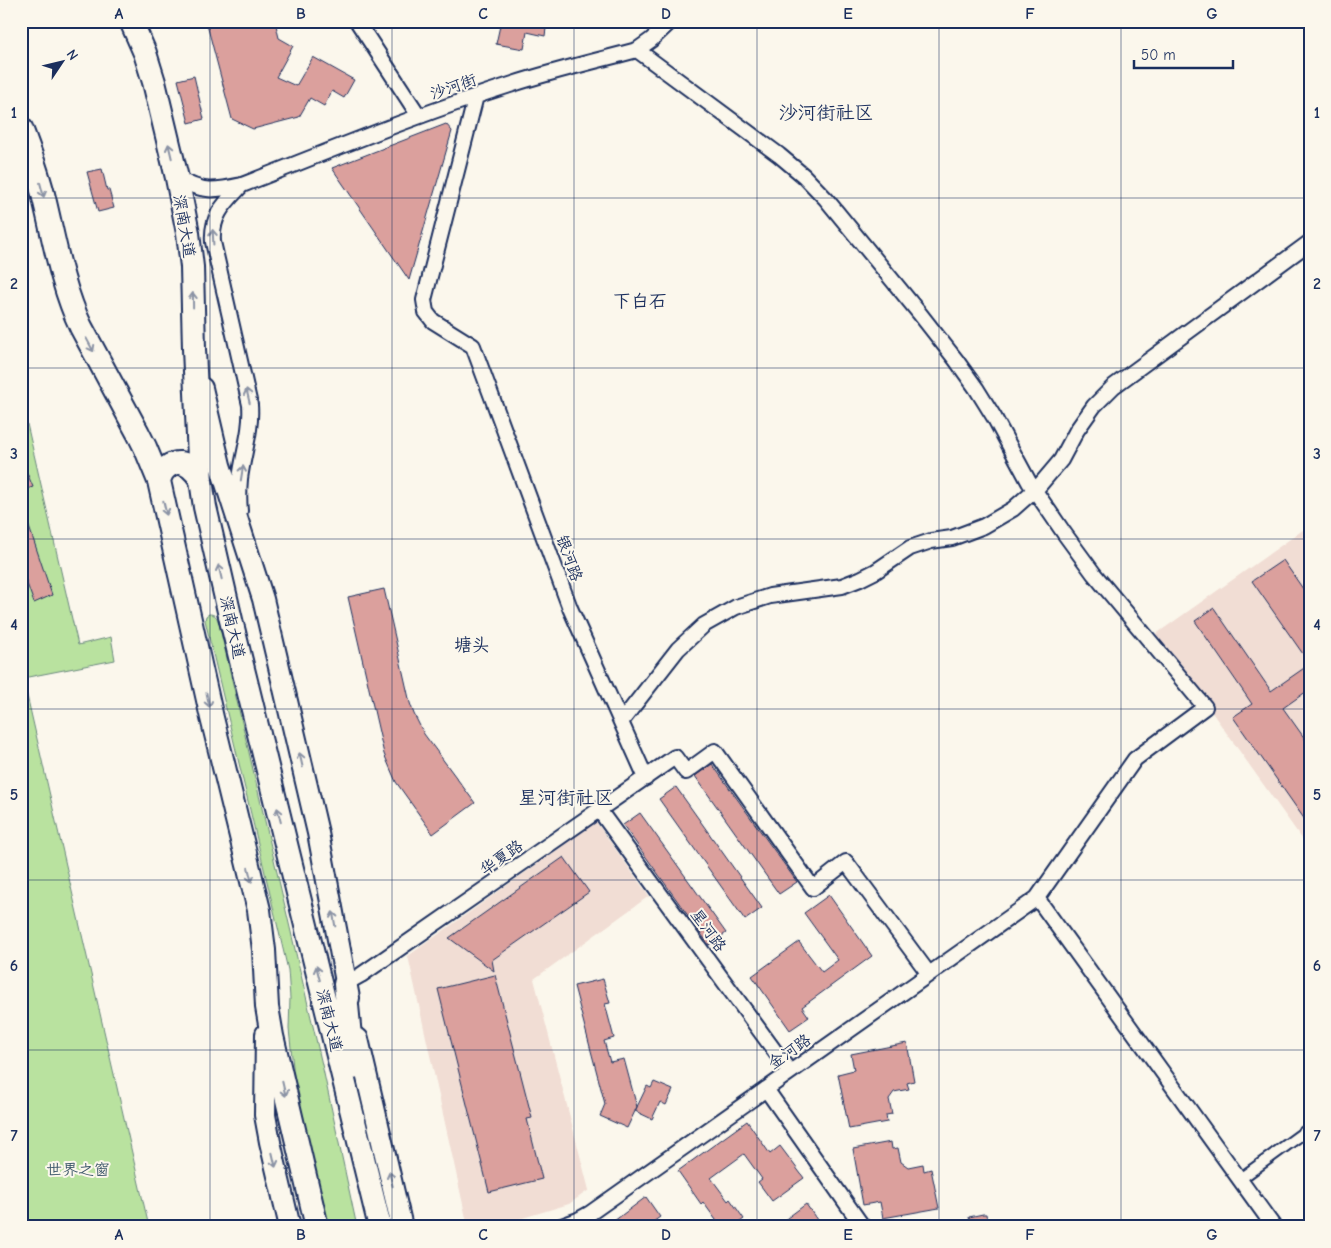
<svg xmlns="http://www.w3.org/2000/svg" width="1331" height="1248" font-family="'Comic Neue','LXGW WenKai TC',sans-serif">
<rect width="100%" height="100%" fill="#fbf7ec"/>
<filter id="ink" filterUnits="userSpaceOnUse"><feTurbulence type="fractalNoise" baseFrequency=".02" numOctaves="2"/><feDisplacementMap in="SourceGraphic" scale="10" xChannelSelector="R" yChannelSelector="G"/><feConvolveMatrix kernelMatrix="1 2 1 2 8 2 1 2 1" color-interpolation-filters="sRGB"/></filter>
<g filter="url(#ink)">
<!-- built -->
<path fill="#f1ddd4" d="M1310 525V850L1156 634Z
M596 822 649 896 534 979 589 1190 569 1204 493 1227H468L408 956Z"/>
<!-- green -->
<path fill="#b9e29f" stroke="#6a887e" d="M21 398 78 645 111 637 115 660 23 678 149 1227H21Z
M209 614C214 614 216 616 218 620L323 1069 357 1227H324L298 1114 289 1029 290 998 288 970 205 620 206 616Z"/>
<!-- building -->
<path fill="#dba09d" stroke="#1b2f5e" d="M206 21H275L279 38 293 46 276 77 296 86 313 57 354 80 344 98 332 91 324 106 310 98 299 117 253 129 232 119Z
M501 21H547L545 36 527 32 524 49 496 44Z
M194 76 204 119 189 123 178 80Z
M446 124 452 131 409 280 332 168Z
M102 169 107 190H109L114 208 98 212 87 172Z
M21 459 33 487 21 491Z
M21 509H23L52 595 34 603 21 567Z
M1283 560 1310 599V689L1283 708 1310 746V765L1304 770 1310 778V827L1233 717 1252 704 1195 621 1214 608 1271 691 1310 664 1252 581Z
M384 589 410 703 414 714 424 734 475 803 433 834 396 782 384 754 348 597Z
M712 764 797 882 779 894 695 776Z
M676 787 762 908 745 920 659 799Z
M640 813 726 933 709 945 623 825Z
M564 857 589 892 492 960 494 971 449 938Z
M829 895 872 956 802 1007 809 1017 790 1030 752 976 799 942 822 972 838 960 804 913Z
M495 975 532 1118 527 1119 542 1179 489 1192 438 989Z
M603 979 610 1003 605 1004 614 1038 604 1041 610 1062 624 1059 637 1107 627 1128 600 1116 605 1104 574 986Z
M907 1043 914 1081 907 1083 909 1089 894 1092 889 1099 892 1114 886 1115 887 1122 849 1129 838 1074 854 1070 851 1054Z
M654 1082 673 1090 666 1105 660 1102 652 1119 635 1111 647 1086 651 1088Z
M747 1121 770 1154 780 1146 804 1178 772 1201 758 1182 762 1179 744 1154 711 1178 728 1201 730 1199 744 1219 733 1227H721L703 1202 701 1204 678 1171Z
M891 1142 892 1149 898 1148 901 1162 908 1167 923 1164 924 1171 931 1169 939 1208 883 1218 880 1202 863 1205 853 1149Z
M646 1197 660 1217 646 1227H618L614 1221Z
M806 1204 822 1227H775Z
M983 1214H986L988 1227H971L969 1217Z"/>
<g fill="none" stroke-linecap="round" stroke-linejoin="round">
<!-- pedestrian casing -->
<g stroke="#1b2f5e" stroke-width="14">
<path id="pedestrian" d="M1240 1179 1310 1128"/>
</g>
<!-- minor casing -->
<g stroke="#1b2f5e" stroke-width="18">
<path id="minor" d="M357 21 419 116
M476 96 424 300 426 312 433 321 473 346 570 608 646 778
M177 178C203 193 214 191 242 185 332 150 421 113 513 84 553 71 596 61 637 50L651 40 671 21
M240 511C239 501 239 490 240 479 243 454 252 430 250 405L213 242C211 215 225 203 242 185
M621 722 678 649 704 625 736 607 770 596 842 586 860 579 876 571 910 548 931 541 952 538 984 526 1013 509 1039 486 1061 460 1077 430 1094 406 1114 386 1310 242
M599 810 790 1072
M1037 898 1274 1227
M345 984 361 975 675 757 686 772 715 751 813 888 846 862 929 974
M766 1089 863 1227
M559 1227 578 1220 589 1214 1037 898 1135 759 1205 707 1094 574 1064 533 1029 482 994 417 976 388 956 360 920 314 826 199 804 176 779 155 637 50"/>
</g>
<!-- secondary casing -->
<g stroke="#1b2f5e" stroke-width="24">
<path id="secondary" d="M202 388 220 465 263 599 318 833 349 998
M266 1034 265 1115 270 1142 290 1227
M358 1039 402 1227"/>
</g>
<!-- primary casing -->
<g stroke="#1b2f5e" stroke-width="26">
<path id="primary" d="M131 21 145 53 154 82 177 178 188 233 192 267 194 349 199 458 201 480 205 507 231 620 380 1227
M21 128C29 149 37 171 43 194 54 238 61 285 81 327L138 433 145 447 159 481 212 718 259 910 264 950 267 1007 272 1036 317 1227
M159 481C162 467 176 457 190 467 195 471 198 475 201 480
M345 984 353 1068"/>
</g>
<!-- pedestrian -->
<use href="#pedestrian" stroke="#fbf7ec" stroke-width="10"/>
<!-- minor -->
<use href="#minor" stroke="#fbf7ec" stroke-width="14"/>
<!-- secondary -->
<use href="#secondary" stroke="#fbf7ec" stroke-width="20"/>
<!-- primary -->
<use href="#primary" stroke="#fbf7ec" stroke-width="22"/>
</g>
<!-- one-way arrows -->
<defs><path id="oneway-shaft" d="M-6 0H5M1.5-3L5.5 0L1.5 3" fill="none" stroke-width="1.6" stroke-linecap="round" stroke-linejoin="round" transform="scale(1.25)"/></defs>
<g stroke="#8b93a5">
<use href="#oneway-shaft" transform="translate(170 151) rotate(-103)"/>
<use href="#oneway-shaft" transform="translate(42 190) rotate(75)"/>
<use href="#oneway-shaft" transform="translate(213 237) rotate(-93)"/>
<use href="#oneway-shaft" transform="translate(193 300) rotate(-91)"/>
<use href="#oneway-shaft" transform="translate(90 345) rotate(62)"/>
<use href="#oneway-shaft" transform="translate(248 396) rotate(-103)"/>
<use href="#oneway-shaft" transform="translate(242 473) rotate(-81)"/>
<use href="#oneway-shaft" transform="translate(165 508) rotate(77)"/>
<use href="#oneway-shaft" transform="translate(220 572) rotate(-103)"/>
<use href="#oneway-shaft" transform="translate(208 700) rotate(78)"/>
<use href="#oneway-shaft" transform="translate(301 760) rotate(-103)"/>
<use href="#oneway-shaft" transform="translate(279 815) rotate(-104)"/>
<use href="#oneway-shaft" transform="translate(250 875) rotate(76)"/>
<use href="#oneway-shaft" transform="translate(334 919) rotate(-100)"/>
<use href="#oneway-shaft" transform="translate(318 973) rotate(-104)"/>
<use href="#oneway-shaft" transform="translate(284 1089) rotate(77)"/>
<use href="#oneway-shaft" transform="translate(274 1160) rotate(77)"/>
<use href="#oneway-shaft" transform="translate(391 1179) rotate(-103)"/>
</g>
</g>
<!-- grid -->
<path fill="none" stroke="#1b2f5e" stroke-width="1" stroke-opacity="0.55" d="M210 21V1227M392 21V1227M574 21V1227M757 21V1227M939 21V1227M1121 21V1227M21 198H1310M21 368H1310M21 539H1310M21 709H1310M21 880H1310M21 1050H1310"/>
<g text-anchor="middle" stroke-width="4" stroke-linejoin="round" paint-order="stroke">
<!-- street labels -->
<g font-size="16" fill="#1b2f5e" stroke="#fbf7ec">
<text transform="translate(453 86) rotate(-19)" y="6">沙河街</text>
<text transform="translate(185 226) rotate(80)" y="6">深南大道</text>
<text transform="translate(570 558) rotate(70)" y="6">银河路</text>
<text transform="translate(233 627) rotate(77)" y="6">深南大道</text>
<text transform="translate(501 857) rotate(-35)" y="6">华夏路</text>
<text transform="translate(709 930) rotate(54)" y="6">星河路</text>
<text transform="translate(330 1020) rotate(76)" y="6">深南大道</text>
<text transform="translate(789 1051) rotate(-35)" y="6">金河路</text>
</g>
<!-- park labels -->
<g font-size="16" fill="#425c6e" stroke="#fbf7ec">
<text x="78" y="1175">世界之窗</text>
</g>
<!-- neighbourhood labels -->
<g font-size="18" fill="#1b2f5e" stroke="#fbf7ec">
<text x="640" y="307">下白石</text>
<text x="472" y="651">塘头</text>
</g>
<!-- quarter labels -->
<g font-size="19" fill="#1b2f5e" stroke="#fbf7ec">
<text x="826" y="119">沙河街社区</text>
<text x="566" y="804">星河街社区</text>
</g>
</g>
<!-- margin -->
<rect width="1331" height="1248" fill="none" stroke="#fbf7ec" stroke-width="55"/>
<!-- north arrow -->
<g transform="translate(62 62) rotate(55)" stroke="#fbf7ec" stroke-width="4" paint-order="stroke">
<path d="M0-4L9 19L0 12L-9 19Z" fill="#1b2f5e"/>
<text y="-8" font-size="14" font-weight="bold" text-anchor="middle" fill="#1b2f5e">N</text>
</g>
<!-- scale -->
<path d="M1134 60v8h99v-8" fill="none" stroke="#1b2f5e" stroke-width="2.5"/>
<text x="1141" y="60" font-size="15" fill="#1b2f5e" stroke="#fbf7ec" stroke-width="4" paint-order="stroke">50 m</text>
<rect x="28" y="28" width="1276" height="1192" fill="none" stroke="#1b2f5e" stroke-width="2"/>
<g font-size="16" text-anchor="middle" font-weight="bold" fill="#1b2f5e">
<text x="119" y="19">A</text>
<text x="301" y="19">B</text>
<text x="483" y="19">C</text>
<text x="666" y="19">D</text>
<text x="848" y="19">E</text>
<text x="1030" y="19">F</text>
<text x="1212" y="19">G</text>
<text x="14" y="118">1</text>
<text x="1317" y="118">1</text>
<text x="14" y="289">2</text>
<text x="1317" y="289">2</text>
<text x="14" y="459">3</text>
<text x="1317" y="459">3</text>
<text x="14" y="630">4</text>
<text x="1317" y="630">4</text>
<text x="14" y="800">5</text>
<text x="1317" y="800">5</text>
<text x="14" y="971">6</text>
<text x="1317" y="971">6</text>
<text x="14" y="1141">7</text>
<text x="1317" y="1141">7</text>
<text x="119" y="1240">A</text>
<text x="301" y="1240">B</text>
<text x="483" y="1240">C</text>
<text x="666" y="1240">D</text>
<text x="848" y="1240">E</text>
<text x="1030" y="1240">F</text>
<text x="1212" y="1240">G</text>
</g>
</svg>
